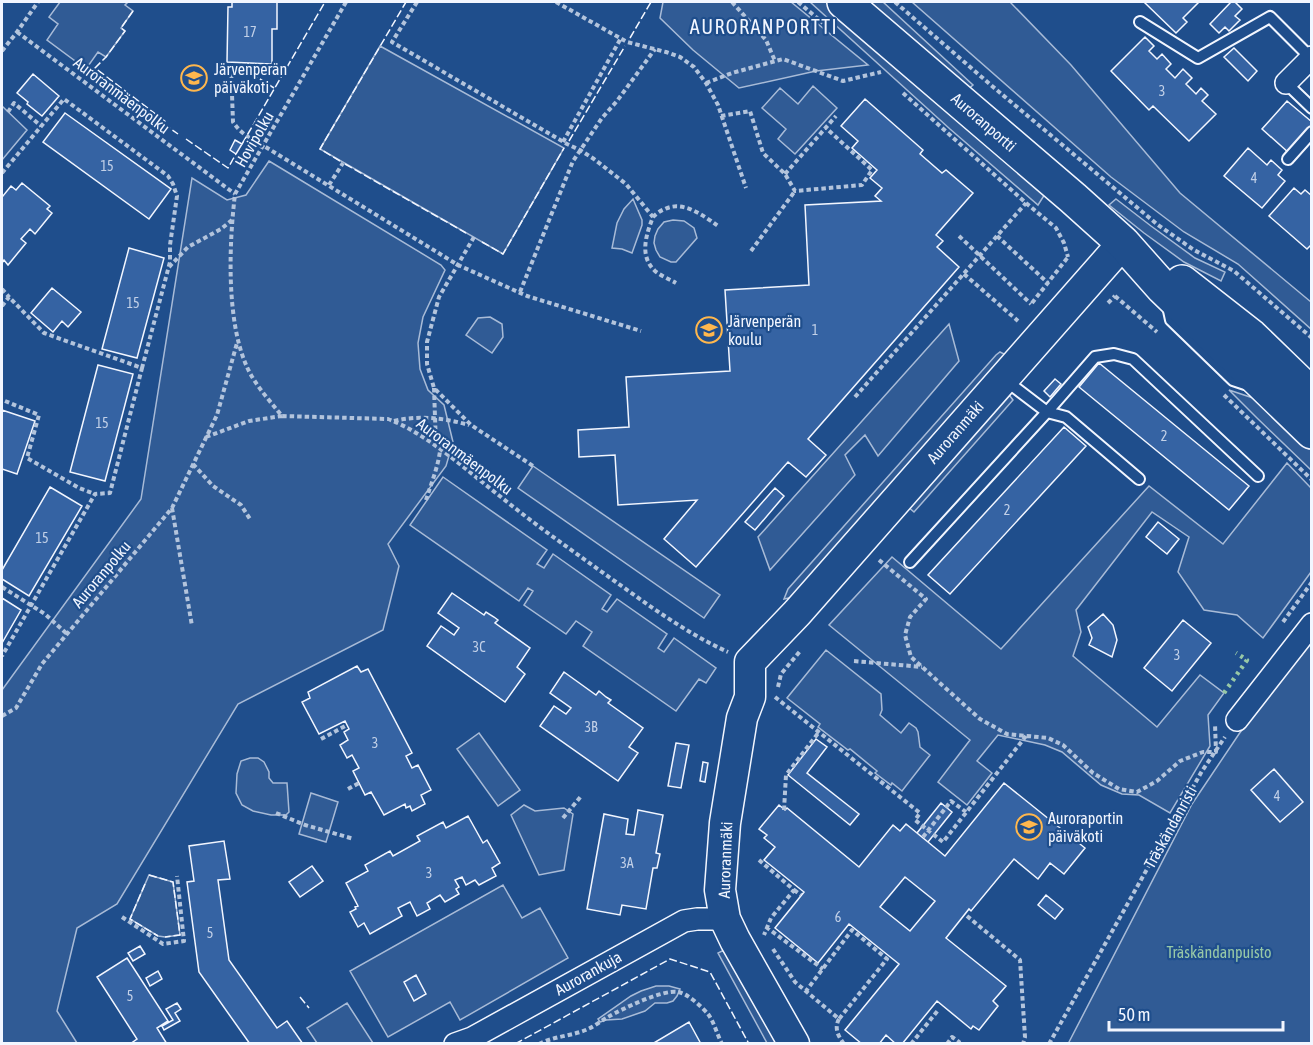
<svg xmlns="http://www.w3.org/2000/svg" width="1313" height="1045" font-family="'Asap Condensed',sans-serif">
<rect width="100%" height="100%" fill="#1f4e8c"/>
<!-- built -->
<path fill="#305b95" stroke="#a8bbd7" stroke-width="1.5" d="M60 2H128L125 5 133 11 121 28 125 31 106 57 98 52 86 69 47 40 58 24 49 17Z
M663 2H791L868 65 816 71 739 88 693 50 660 18Z
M810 2H827L1045 194 1038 205 950 129Z
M864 2H883L973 85 966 91Z
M912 2H1010L1071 65 1180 193 1311 302V329L1238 264 1184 232 1111 177Z
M380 46 564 148 503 254 320 149Z
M813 86 837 108 795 154 778 139 786 129 762 108 780 88 798 104Z
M2 106 27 130 2 160Z
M269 161 441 265 445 270 423 317 418 343 420 369 428 390 444 405 453 442 446 466 388 544 399 566 383 630 238 704 117 904 77 928 57 1011 77 1043H2V690L141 499 192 178 227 200 246 195Z
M633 199 642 220V225L632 253 622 249 612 248 617 223 624 209Z
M1116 199 1151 226 1195 258 1225 272 1221 281 1184 262 1144 233 1109 205Z
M673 220 684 221 694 228 697 238 676 262H671L660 257 656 250 654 243 655 236 658 229 664 222Z
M490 317 502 324 503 337 492 353 466 335 478 318Z
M949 324 959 361 878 456 865 435 845 455 855 475 770 570 758 537Z
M1000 352 1004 354 1003 359 794 597 784 599 788 589 996 355Z
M1229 390 1268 403 1311 448V470L1257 418Z
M1005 396H1010L1013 400 914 512 907 506Z
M1287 463 1311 488V572L1263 638 1237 615 1204 610 1178 572 1189 537 1152 512 1076 610 1081 632 1073 656 1157 727 1200 675 1224 693 1208 715 1210 746 1170 813 1139 795 1122 794 1101 785 1062 752 1045 745 998 735 977 761 992 773 967 805 938 782 970 740 829 625 892 557 1001 649 1149 486 1223 544Z
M533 466 720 595 704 618 518 488Z
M443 477 547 550 537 564 544 568 553 554 611 595 602 609 607 612 617 599 667 634 658 648 664 652 674 638 716 668 706 683 699 679 676 711 583 646 592 632 576 621 566 634 524 605 533 591 528 588 519 601 410 525Z
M1311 636V1043L1068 1044 1192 804 1239 734Z
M826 650 881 694 882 710 880 715 901 733 909 723 916 728 918 732 920 747 930 755 902 791 892 783 891 785 875 773 877 771 850 749 848 750 818 727 820 724 787 698Z
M479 733 520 790 498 806 457 749Z
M250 758H258L264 762 269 772V778L273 783H287L289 812 286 815H271L253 811 242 805 236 793 237 774 241 761Z
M311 793 338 802 326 842 299 834Z
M524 805 535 811 564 808 573 814 564 870 539 875 511 815Z
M149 875 173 882 180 935 165 937 158 936 130 919Z
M503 885 522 918 540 908 568 958 460 1020 450 1002 388 1037 350 971Z
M724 950 777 1043H767L718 953Z
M656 986H669L680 989 677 996 673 1001 667 1003H655L645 1011 622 1019 606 1020 600 1022 598 1019 631 996 641 991Z
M347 1003 373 1043H317L307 1028Z"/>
<!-- building -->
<path fill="#3563a3" stroke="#f2f6ff" stroke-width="1.5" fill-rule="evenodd" d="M232 2H277V29H272V64L227 62 228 7H232Z
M1144 2H1199L1183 18 1187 22 1176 33Z
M1231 2H1235L1242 9 1235 16 1240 20 1229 31 1225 27 1219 33 1210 24Z
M1145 37 1154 46 1149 51 1157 59 1162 54 1171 64 1166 69 1175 78 1183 69 1192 78 1186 84 1196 94 1201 88 1208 95 1202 101 1216 114 1189 141 1153 106 1149 110 1111 71Z
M1234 48 1257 71 1248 81 1224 57Z
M33 74 59 96 42 116 27 104 28 102 17 93Z
M865 99 923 150 920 154 942 173 946 170 973 193 936 235 943 241 937 247 959 267 808 439 826 455 806 477 788 462 696 567 664 539 697 500 618 505 615 455 579 457 578 430 629 427 626 377 730 371 725 290 809 285 805 205 881 201 875 196 882 188 870 178 877 170 852 148 858 141 841 126Z
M1287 101 1312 122V128L1289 153 1262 129Z
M65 113 171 189 149 219 43 142Z
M235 140 242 144 236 154 230 150Z
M1248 148 1267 165 1271 160 1282 170 1278 175 1285 181 1262 208 1224 176Z
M22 183 50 206 47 209 52 213 35 234 30 229 21 239 26 243 8 265 4 260 2 263V195L3 196 11 186 16 190Z
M1294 188 1301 194 1305 190 1312 196V244L1307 249 1269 216Z
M129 248 164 258 137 358 102 349Z
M52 288 81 312 68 327 62 321 53 332 31 313Z
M1099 363 1249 486 1229 510 1079 387Z
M98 365 133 374 105 481 70 472Z
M1055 379 1061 384 1050 397 1044 391Z
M2 410 35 421 17 474 2 469Z
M1064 427 1086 446 950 594 928 575Z
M50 487 82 506 29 596 2 579V570Z
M775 488 784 496 755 530 745 522Z
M1158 522 1179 539 1167 554 1146 537Z
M452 593 484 615 486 612 494 617 498 620 495 623 530 648 517 667 525 674 505 702 427 646 441 626 454 635 459 628 438 613Z
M2 598 21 610 2 643Z
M1103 614 1113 625 1117 640 1112 657 1089 645 1092 638 1088 627Z
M1183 620 1211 643 1172 691 1144 668Z
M357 666 361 672 368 669 412 753 406 756 412 768 418 765 431 790 421 795 425 804 412 811 410 806 406 808 405 804 384 815 371 792 365 795 353 771 359 768 352 755 347 758 340 745 348 740 344 732 349 729 345 721 319 734 302 702 310 698 308 692Z
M564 672 596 695 599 691 606 697 611 700 608 703 643 728 629 747 638 753 618 781 540 726 554 706 566 714 571 708 550 693Z
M816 739 827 747 807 773 859 814 850 825 788 775Z
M676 743 689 745 681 788 668 786Z
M703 762 708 763 705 782 700 781Z
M1274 769 1303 802 1280 822 1251 790Z
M1004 783 1085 848 1064 874 1050 863 1038 879 1014 859 971 911 969 909 946 938 1006 986 993 1001 998 1006 979 1030 973 1026 971 1029 937 1001 902 1044H896L886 1035 879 1044H862L845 1030 899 964 849 924 818 963 775 928 804 892 764 860 775 847 764 838 767 835 759 829 779 805 785 810 787 808 859 867 893 825 900 831 906 824 945 856ZM905 877 935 901 910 931 880 907Z
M941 803 952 812 928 842 917 833Z
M638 810 663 815 656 853 660 854 657 868H653L646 909 622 905 620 915 587 909 604 814 628 819 626 834 634 835Z
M468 816 483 843 487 840 500 863 492 868 496 876 479 885 475 880 466 885 462 877 455 880 459 887 456 889 459 894 445 902 440 895 427 903 430 909 417 916 410 902 398 908 402 916 370 934 364 923 358 927 350 912 356 909 355 907 358 906 346 883 368 871 365 865 390 851 393 856 420 841 417 836 443 822 446 828Z
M224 841 230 879 218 880 229 960 277 1028 287 1021 303 1044H250L199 972 187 882 194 881 189 846Z
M312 866 323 881 300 897 289 882Z
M1046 895 1063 909 1055 919 1038 905Z
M140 946 145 954 133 961 128 953Z
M127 958 168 1021 157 1028 167 1044H130L137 1039 97 977Z
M158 971 162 979 150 986 146 978Z
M416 975 426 994 414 1001 404 982Z
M177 1003 181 1009 175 1013 180 1021 164 1030 162 1026 173 1020 166 1009Z
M689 1022 701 1044H652Z"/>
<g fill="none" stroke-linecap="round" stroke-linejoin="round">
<!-- service casing -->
<g stroke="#f2f6ff" stroke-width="14">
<path id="service" d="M1140 22 1198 58 1270 17 1311 58
M1286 83 1312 108
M1288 159 1312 132
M1168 306 1171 320 1233 380 1248 385
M1005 380 1047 412 1066 417 1139 479
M910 562 1047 412 1095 357 1114 354 1133 359 1258 476"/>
</g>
<!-- minor casing -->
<g stroke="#f2f6ff" stroke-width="24">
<path id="minor" d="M1286 83 1312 57
M1237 720 1312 624
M455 1044 472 1038 684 921 697 919H725"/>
</g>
<!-- secondary casing -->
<g stroke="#f2f6ff" stroke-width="33">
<path id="secondary" d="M794 1044 735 940 725 919 720 890 725 823 742 718 750 697V662L797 613 1123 243"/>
</g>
<!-- primary casing -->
<g stroke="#f2f6ff" stroke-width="36">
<path id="primary" d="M844 2 1073 198 1123 243 1163 288 1312 432
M1182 282 1251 336 1312 395"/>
</g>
<!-- path -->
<path stroke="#b3c4dc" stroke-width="4" stroke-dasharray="4.5 3" stroke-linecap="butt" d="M346 2 235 194C229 244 226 321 247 367 255 385 270 401 282 416L388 419C428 434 467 471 501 497 538 527 577 554 616 582 651 607 688 634 728 652
M417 2 392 42 567 144 580 150 594 159 626 184 653 217C646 235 639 256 655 271 661 276 669 279 676 283
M556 2 627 42 666 52 680 57 694 67 706 83 718 105 746 188
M732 2 766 40 775 61
M798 2 823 23
M895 2 992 86 1158 225 1194 250 1234 271 1312 338
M17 32 235 194
M2 51 17 32 38 2
M231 66 233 122C241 134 251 139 264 146L458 265 527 296 641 331
M706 83 732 73 783 59 843 81 881 72
M903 93 1026 203 1056 228 1064 243 1068 257
M8 112 14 103 41 126
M721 116 750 111 763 153 785 174 795 191 862 185 872 170 826 128
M563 142 621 38
M2 173 64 99 168 176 173 184 177 196 170 245V262L142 368
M785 174 836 116
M329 185 343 163
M653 217C656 214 661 210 665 209 683 200 704 216 718 226
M959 236 1031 304
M997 236 1048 283
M474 237 439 297 427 342V364L434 388 471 425 533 466
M751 251 795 191
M169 267 188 247 221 229 232 220
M964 274 1018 321
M2 289 9 297
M520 292 573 161 602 118 617 101 655 49
M1115 296 1157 332
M1032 303 1068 257
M1108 303 1115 296
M2 306 9 297 44 333 142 368 110 493 95 494 2 656
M434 388 436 446
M1224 395 1312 480
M855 397 1026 203
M5 401 39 415 27 458 79 488 95 494
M394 421C420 415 444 418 469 425
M206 437 249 421 282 416
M193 464 213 486 241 505 250 519
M426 500C431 484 438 467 440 451
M172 508 192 626
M879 560 926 599 910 617 905 635 911 657 980 719 1007 734 1048 738 1063 745 1093 773 1119 789 1137 792 1157 781 1180 761 1203 752H1216L1215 724
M2 587 45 614 67 634
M1283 622 1312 582
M854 661 922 667
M778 687 781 674 801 650
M775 697 920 813 915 820 943 842 1026 736
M2 716 16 708 42 664 172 508 217 415 237 343
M321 739 347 725
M348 789 359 783
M784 810 786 775 819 732
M276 813 305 825 354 839
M563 818 582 795
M923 837 951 801 966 812
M759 860 794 890 771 918 764 935
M794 890 801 895
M967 916 1020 960 1025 1037 1023 1044
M122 917 163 944 184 941 177 876
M766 927 823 969
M773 949 795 982 839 1019 887 959 852 930 806 991
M839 1019C834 1028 838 1036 844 1044
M539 1044C554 1036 573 1036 588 1029 595 1026 602 1020 608 1017 622 1009 663 989 678 992 687 993 702 1007 708 1014 714 1022 717 1034 722 1044
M911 1044 939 1009
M947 1044 952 1037 959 1042 958 1044
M1049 1044 1202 771 1225 737"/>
<!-- service -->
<use href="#service" stroke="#1f4e8c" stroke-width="10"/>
<!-- minor -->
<use href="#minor" stroke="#1f4e8c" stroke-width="21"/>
<!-- secondary -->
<use href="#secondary" stroke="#1f4e8c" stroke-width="30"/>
<!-- primary -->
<use href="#primary" stroke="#1f4e8c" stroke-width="33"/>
<!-- hedge -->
<path stroke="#97c8a6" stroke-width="4.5" stroke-dasharray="3 4.5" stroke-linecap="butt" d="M1224 693 1247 660 1236 653"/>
<!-- fence -->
<path stroke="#f2f6ff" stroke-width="1.5" stroke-dasharray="8 3" stroke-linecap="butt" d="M133 11 121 28 125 31 106 57 95 68 166 122 164 124 178 134
M630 38 651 2
M248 63 249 72 274 88
M186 139 228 168 236 154
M569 141 625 46
M242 144 325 2
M340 161 320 149 406 2
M345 164 466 233
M482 242 503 254 564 148
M149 875 173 882 180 935 165 937
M145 884 130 919 158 936
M300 997 309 1008
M515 1044 670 959 710 972 749 1044"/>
</g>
<!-- icons -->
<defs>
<g id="school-ring" transform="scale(1.35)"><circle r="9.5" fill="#1f4e8c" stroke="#ffb74d" stroke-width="1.5"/><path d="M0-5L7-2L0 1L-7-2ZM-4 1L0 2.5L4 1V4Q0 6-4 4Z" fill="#ffb74d"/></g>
</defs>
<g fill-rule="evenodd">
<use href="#school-ring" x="194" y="78"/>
<use href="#school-ring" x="709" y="330"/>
<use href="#school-ring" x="1029" y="827"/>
</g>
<g text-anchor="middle" stroke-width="4.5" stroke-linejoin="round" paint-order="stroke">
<!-- number labels -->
<g font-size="14" fill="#c3d1e8">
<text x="250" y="37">17</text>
<text x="1162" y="96">3</text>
<text x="107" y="171">15</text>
<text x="1254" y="183">4</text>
<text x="133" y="308">15</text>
<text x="815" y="335">1</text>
<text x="102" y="428">15</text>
<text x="1164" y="441">2</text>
<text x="1007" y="515">2</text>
<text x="42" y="543">15</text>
<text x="479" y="652">3C</text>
<text x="1177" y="660">3</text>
<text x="591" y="732">3B</text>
<text x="375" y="748">3</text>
<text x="1277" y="801">4</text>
<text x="627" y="868">3A</text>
<text x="429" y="878">3</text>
<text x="838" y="922">6</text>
<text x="210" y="938">5</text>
<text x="130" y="1001">5</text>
</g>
<!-- poi labels -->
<g font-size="16" fill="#f2f6ff" stroke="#1f4e8c" text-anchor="start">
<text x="214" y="75">Järvenperän<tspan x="214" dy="18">päiväkoti</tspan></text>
<text x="728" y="327">Järvenperän<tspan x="728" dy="18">koulu</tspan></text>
<text x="1048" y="824">Auroraportin<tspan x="1048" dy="18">päiväkoti</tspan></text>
</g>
<!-- street labels -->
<g font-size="16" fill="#f2f6ff" stroke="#1f4e8c">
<text transform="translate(122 95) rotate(37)" y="6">Auroranmäenpolku</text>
<text transform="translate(984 122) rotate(41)" y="6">Auroranportti</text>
<text transform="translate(254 139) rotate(-60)" y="6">Hovipolku</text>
<text transform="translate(955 432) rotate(-49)" y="6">Auroranmäki</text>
<text transform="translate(465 456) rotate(37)" y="6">Auroranmäenpolku</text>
<text transform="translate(101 574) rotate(-50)" y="6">Auroranpolku</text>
<text transform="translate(1170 827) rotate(-61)" y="6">Träskändanristi</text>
<text transform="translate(725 860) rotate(-88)" y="6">Auroranmäki</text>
<text transform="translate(588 973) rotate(-29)" y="6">Aurorankuja</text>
</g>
<!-- park labels -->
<g font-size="16" fill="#97c8a6" stroke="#1f4e8c">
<text x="1219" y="958">Träskändanpuisto</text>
</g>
<!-- quarter labels -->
<g font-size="20" letter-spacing="1.5" fill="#f2f6ff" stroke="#1f4e8c">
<text x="764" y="34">AURORANPORTTI</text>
</g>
</g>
<!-- border -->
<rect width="1313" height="1045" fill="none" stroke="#f2f6ff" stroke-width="6"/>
<!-- scale -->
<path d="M1109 1021v9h174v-9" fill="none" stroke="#f2f6ff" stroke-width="3"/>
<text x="1118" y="1021" font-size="18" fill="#f2f6ff" stroke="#1f4e8c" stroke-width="4.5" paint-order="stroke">50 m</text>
</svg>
